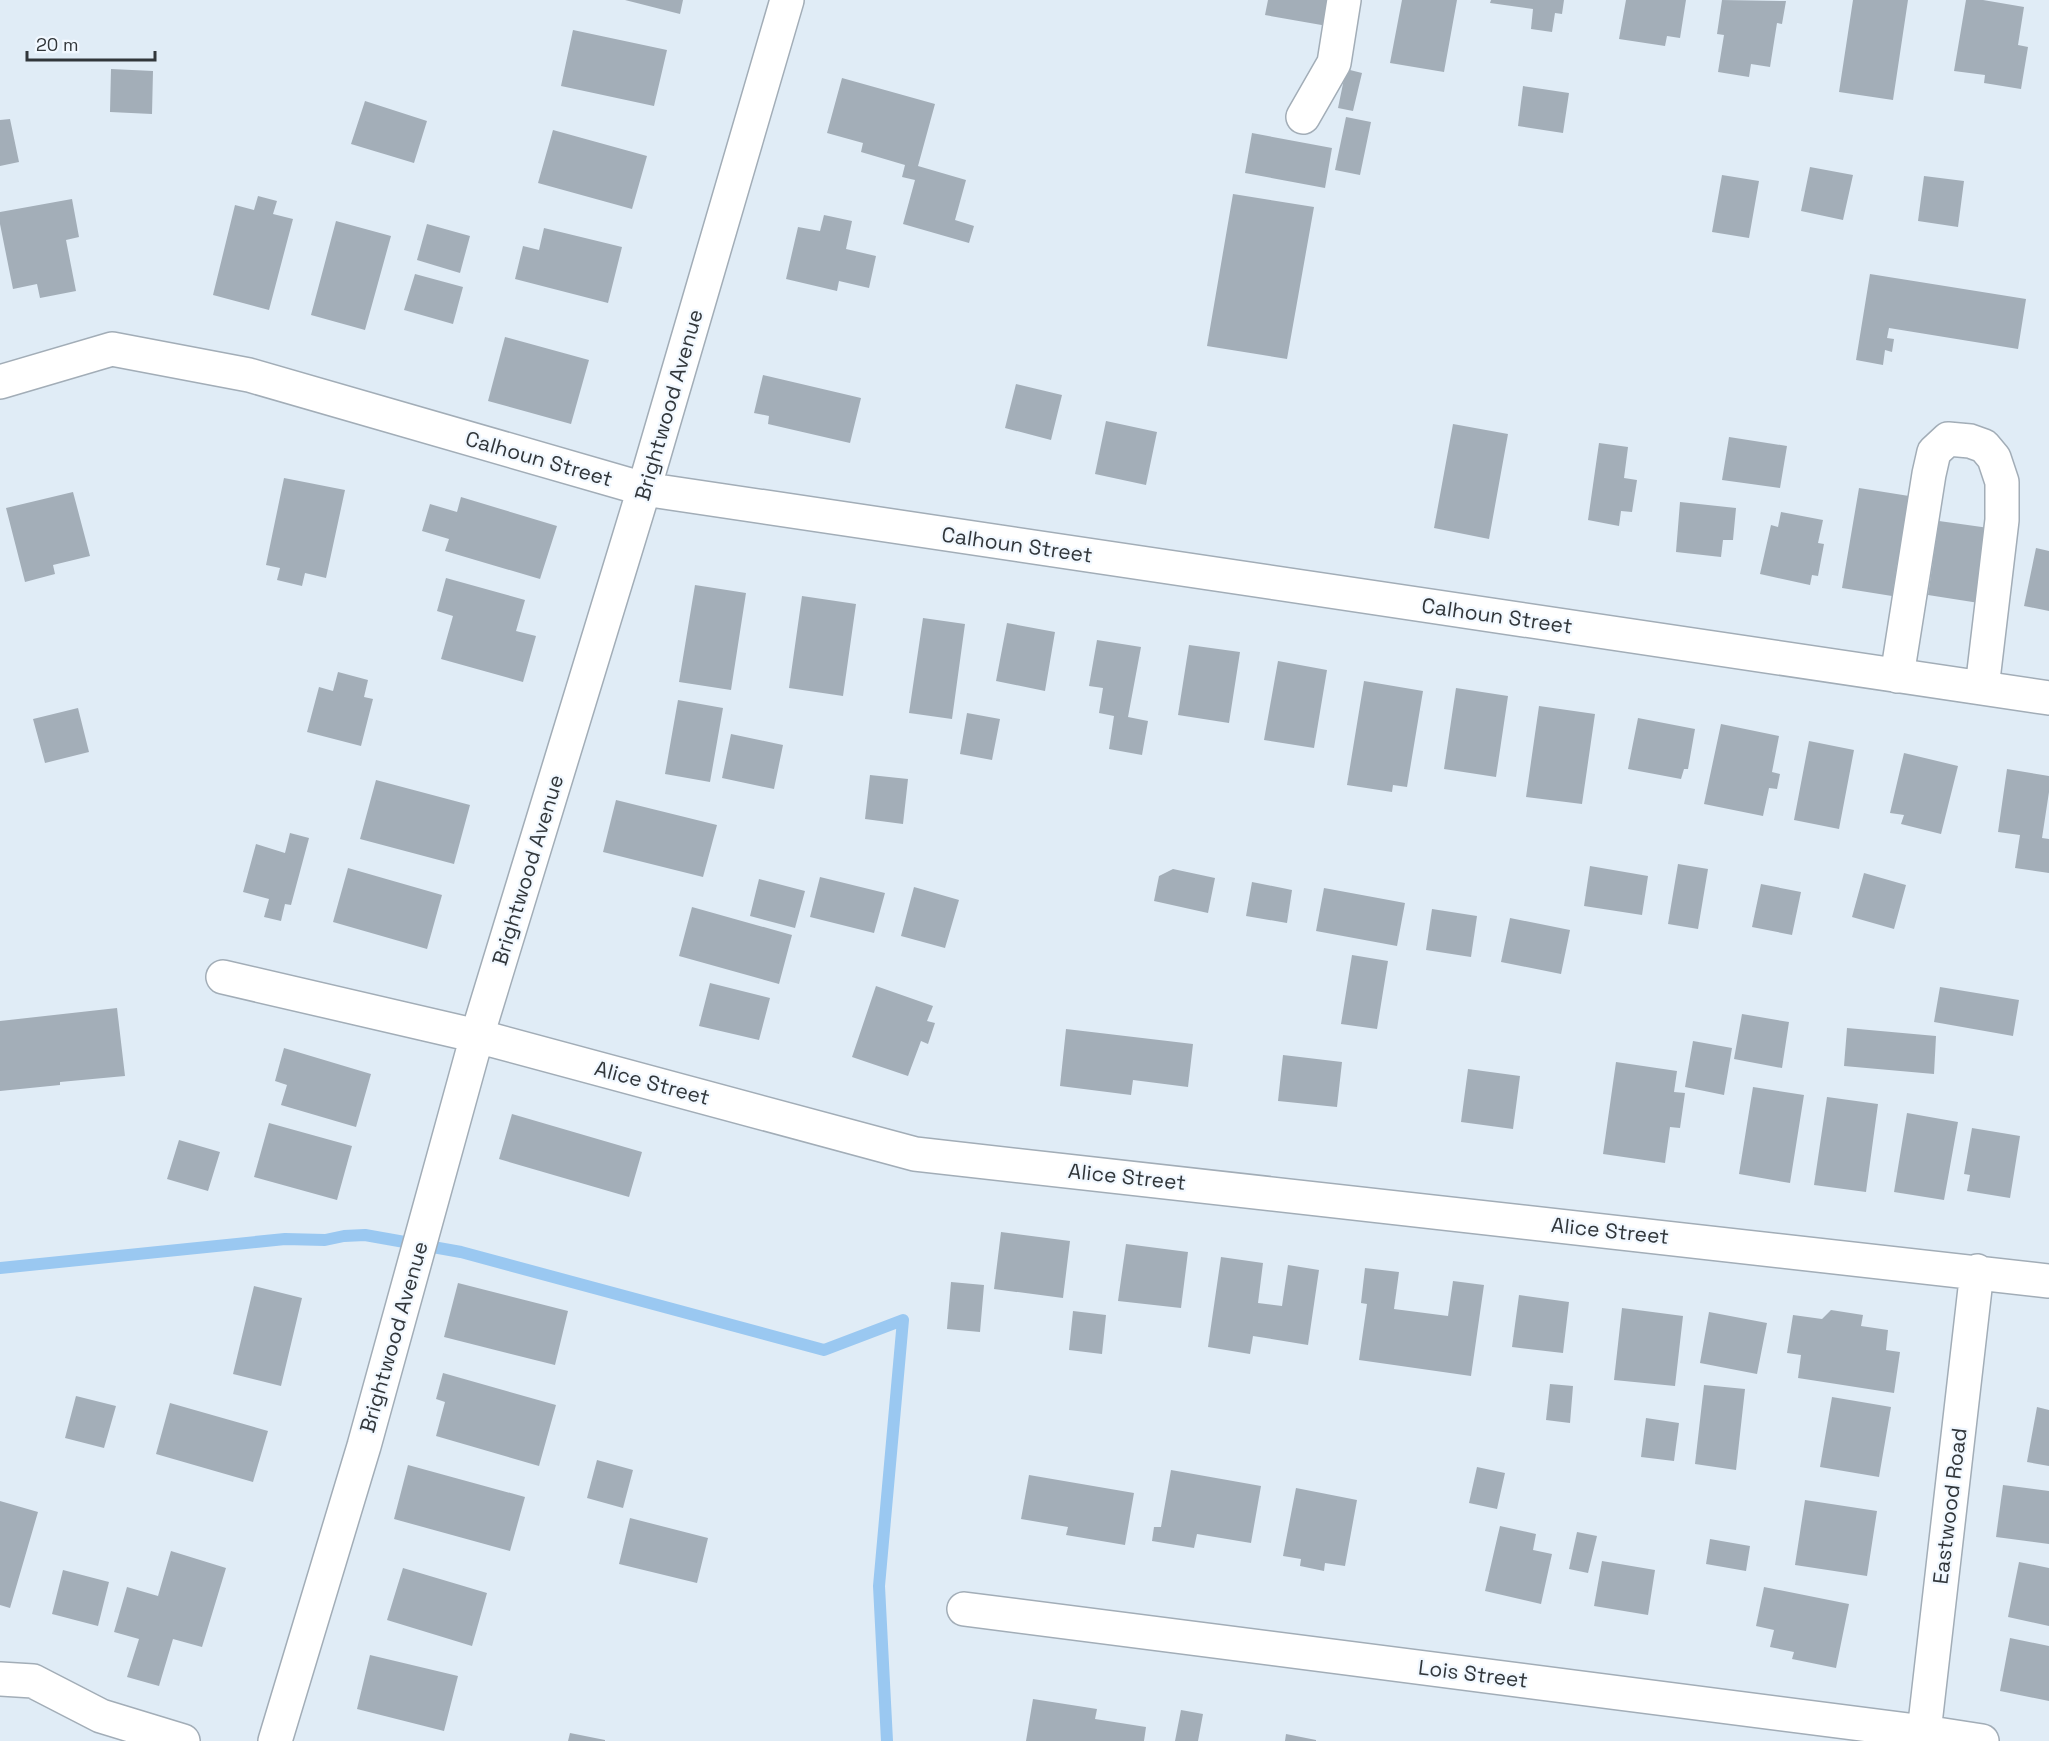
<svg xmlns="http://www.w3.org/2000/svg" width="2049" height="1741" font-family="'Space Grotesk',sans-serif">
<rect width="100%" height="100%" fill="#e0ecf6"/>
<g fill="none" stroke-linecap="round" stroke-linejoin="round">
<!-- stream -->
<path stroke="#9ac8f1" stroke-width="12" d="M0 1268 285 1239 325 1240 344 1236 365 1235 461 1252 824 1350 903 1320 879 1586 887 1741"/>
</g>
<!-- building -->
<path fill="#a3aeb8" d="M625 0H683L680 14Z
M1268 0H1337L1333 27 1265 15Z
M1402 0H1457L1444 72 1390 63Z
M1491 0H1564L1562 14 1555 13 1552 32 1531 29 1533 9 1490 3Z
M1626 0H1686L1680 38 1667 36 1665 46 1619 39Z
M1722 0 1786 1 1782 24 1777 23 1770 67 1751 64 1749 77 1718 72 1724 35 1717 34Z
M1853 0H1908L1893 100 1839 92Z
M1966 0H1983L2024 7 2018 45 2028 47 2021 89 1984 83 1985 75 1954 71Z
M573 30 667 50 654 106 561 86Z
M111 69 153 71 152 114 110 112Z
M1346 69 1362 73 1353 111 1338 108Z
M842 78 935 104 918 166 966 180 955 220 974 226 969 243 903 224 915 180 902 177 905 165 861 152 863 143 827 133Z
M1523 86 1569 93 1563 133 1518 126Z
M365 101 427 121 414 163 351 144Z
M1346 117 1371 122 1360 175 1335 170Z
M10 119 19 162 0 166V120Z
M553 130 647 156 632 209 538 183Z
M1252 133 1332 148 1325 188 1245 173Z
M1810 167 1853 175 1843 220 1801 211Z
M1722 175 1759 181 1749 238 1712 232Z
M1924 176 1964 181 1958 227 1918 221Z
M1233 194 1314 207 1287 359 1207 346Z
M258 196 277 201 273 214 293 219 269 310 213 295 235 205 254 210Z
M72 199 79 237 66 240 76 291 40 298 37 284 13 289 0 224V212Z
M824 215 852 221 846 249 876 256 869 288 839 281 837 291 786 279 798 227 820 231Z
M336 221 391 236 365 330 311 315Z
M427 224 470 236 460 273 417 260Z
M544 228 622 247 608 303 515 279 523 246 539 250Z
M415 274 463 287 453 324 404 310Z
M1870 274 2026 299 2018 349 1889 328 1887 338 1894 339 1892 352 1885 350 1883 365 1856 360Z
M505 337 589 360 571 424 488 401Z
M763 375 861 398 850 443 768 424 769 416 754 413Z
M1016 384 1062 395 1051 440 1005 428Z
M1106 421 1157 432 1146 485 1095 474Z
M1453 424 1508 434 1489 539 1434 528Z
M1729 437 1787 446 1780 488 1722 480Z
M1599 443 1628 447 1624 478 1637 480 1632 512 1621 511 1619 526 1588 520Z
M284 478 345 490 326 578 305 573 302 586 277 580 280 568 266 565Z
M1859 488 1909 496 1903 529 1916 531 1910 566 1897 564 1892 596 1842 588Z
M73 492 90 556 53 565 55 574 25 582 6 508Z
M461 497 557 526 540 579 445 551 449 539 422 531 430 504 457 512Z
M1680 502 1736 508 1733 540H1723L1721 557 1676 552Z
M1781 512 1823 520 1818 543 1824 544 1818 576 1812 575 1810 585 1760 574 1771 525 1778 527Z
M1939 521 1989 528 1979 603 1928 595Z
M2036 548 2049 551V611L2024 606Z
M446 578 525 600 516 631 536 636 523 682 441 659 453 616 437 611Z
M695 585 746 593 731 690 679 682Z
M802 596 856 604 843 696 789 688Z
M923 618 965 624 952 719 909 713Z
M1007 623 1055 632 1045 691 996 681Z
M1097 640 1141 647 1128 717 1148 721 1142 755 1109 749 1114 716 1099 713 1103 688 1089 686Z
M1189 645 1240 652 1229 723 1178 715Z
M1278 661 1327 670 1314 748 1264 740Z
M338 672 368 680 364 697 373 699 361 746 307 732 319 687 333 691Z
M1364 681 1423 691 1407 787 1393 785 1392 792 1347 785Z
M1456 688 1508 696 1496 777 1444 769Z
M678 700 723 708 710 782 665 774Z
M1539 706 1595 714 1582 804 1526 797Z
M78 708 89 752 45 763 33 719Z
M967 713 1000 719 992 760 960 754Z
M1638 718 1695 729 1688 769H1684L1681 779 1628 769Z
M1721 724 1779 736 1772 772 1780 774 1777 789 1769 788 1763 816 1704 804Z
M731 734 783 745 774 789 722 778Z
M1809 741 1854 750 1839 829 1794 820Z
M1904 753 1958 766 1941 834 1901 824 1904 815 1890 813Z
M2007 769 2049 776V792L2042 838 2049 839V873L2015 868 2020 835 1998 832Z
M870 775 908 779 903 824 865 819Z
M376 780 470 805 454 864 360 839Z
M616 800 717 825 703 877 603 852Z
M290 833 309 838 291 905 285 904 281 921 264 917 269 899 243 892 256 844 285 853Z
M1678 864 1708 869 1698 929 1668 924Z
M1590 866 1648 876 1642 915 1584 906Z
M348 868 442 895 427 949 333 922Z
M1173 869 1215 878 1208 913 1154 901 1159 876Z
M1864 873 1906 885 1894 929 1852 917Z
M820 877 885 893 874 933 810 917Z
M759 879 805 891 795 928 750 916Z
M1252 882 1292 890 1287 923 1246 916Z
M1761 884 1801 892 1792 935 1752 927Z
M914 887 959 900 945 948 901 936Z
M1324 888 1405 903 1397 946 1316 931Z
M692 907 792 935 779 984 679 956Z
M1432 909 1477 916 1471 957 1426 950Z
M1510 918 1570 930 1561 974 1501 962Z
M1352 955 1388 961 1377 1029 1341 1024Z
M710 983 770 998 759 1040 699 1026Z
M876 986 933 1006 927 1021 935 1023 928 1044 921 1041 908 1076 852 1057Z
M1940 987 2019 1000 2013 1036 1934 1022Z
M117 1008 125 1076 60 1082V1085L0 1091V1021Z
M1742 1014 1789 1022 1782 1068 1734 1059Z
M1847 1028 1936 1036 1934 1074 1844 1066Z
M1066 1029 1193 1044 1188 1087 1133 1080 1131 1095 1060 1086Z
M1693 1041 1732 1048 1724 1095 1685 1087Z
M284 1048 371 1074 356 1127 281 1105 287 1085 275 1081Z
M1283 1055 1342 1062 1337 1107 1278 1101Z
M1616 1062 1677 1071 1674 1092 1685 1093 1680 1128 1670 1127 1665 1163 1603 1154Z
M1468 1069 1520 1076 1513 1129 1461 1122Z
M1753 1087 1804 1095 1790 1183 1739 1174Z
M1827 1097 1878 1104 1866 1192 1814 1185Z
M1907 1113 1958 1122 1944 1200 1894 1192Z
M512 1114 642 1152 629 1197 499 1159Z
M269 1123 352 1146 337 1200 254 1177Z
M1972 1128 2020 1136 2010 1198 1967 1191 1970 1175 1964 1174Z
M179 1140 220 1152 208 1191 167 1179Z
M1001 1232 1070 1241 1063 1298 994 1289Z
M1126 1244 1188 1252 1181 1308 1118 1301Z
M1221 1257 1263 1263 1258 1303 1282 1306 1288 1265 1319 1270 1308 1345 1253 1336 1250 1354 1208 1347Z
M1365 1268 1399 1272 1394 1309 1448 1316 1453 1281 1484 1285 1471 1376 1359 1360 1367 1304 1361 1303Z
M951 1282 984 1285 980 1332 947 1329Z
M458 1283 568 1311 555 1365 444 1337Z
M254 1286 302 1298 281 1386 233 1374Z
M1519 1295 1569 1302 1563 1353 1512 1347Z
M1622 1308 1683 1316 1675 1386 1614 1380Z
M1831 1310 1863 1315 1861 1326 1888 1330 1886 1350 1900 1352 1894 1393 1798 1378 1801 1355 1787 1353 1793 1315 1822 1319Z
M1073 1311 1106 1315 1102 1354 1069 1350Z
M1709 1312 1767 1323 1757 1374 1700 1363Z
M443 1373 556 1405 539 1466 436 1436 445 1402 436 1399Z
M1550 1384 1573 1386 1570 1423 1546 1420Z
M1704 1385 1745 1389 1736 1470 1695 1464Z
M76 1396 116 1406 104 1448 65 1438Z
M1832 1397 1891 1407 1879 1477 1820 1467Z
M170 1403 268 1431 253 1482 156 1454Z
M2037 1407 2049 1410V1466L2027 1462Z
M1646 1418 1679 1423 1674 1461 1641 1457Z
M597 1460 633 1470 623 1508 587 1498Z
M408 1465 525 1497 510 1551 394 1519Z
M1477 1467 1505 1473 1497 1509 1469 1503Z
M1171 1470 1261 1486 1251 1543 1197 1534 1194 1548 1152 1541 1154 1527H1161Z
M1029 1475 1134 1493 1125 1545 1066 1535 1068 1527 1021 1519Z
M2003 1485 2049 1491V1544L1996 1537Z
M1296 1488 1357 1500 1345 1566 1325 1563 1324 1571 1300 1566 1301 1559 1283 1556Z
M1805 1500 1877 1511 1867 1576 1795 1565Z
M0 1501 38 1512 10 1608 0 1605Z
M630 1518 708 1538 697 1583 619 1564Z
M1500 1526 1536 1534 1533 1550 1552 1554 1541 1604 1485 1591Z
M1577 1532 1597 1536 1588 1573 1569 1569Z
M1710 1539 1750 1546 1746 1571 1706 1564Z
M171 1551 226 1568 202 1647 173 1639 159 1686 127 1677 139 1639 114 1632 127 1587 158 1596Z
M1602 1561 1655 1570 1648 1615 1594 1606Z
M2019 1562 2049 1568V1626L2008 1617Z
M403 1568 487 1593 472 1646 387 1620Z
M63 1570 109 1582 98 1626 52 1614Z
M1764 1587 1849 1604 1836 1668 1792 1659 1794 1652 1770 1647 1774 1630 1756 1626Z
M2010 1638 2049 1646V1701L2000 1691Z
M370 1655 458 1676 444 1731 357 1709Z
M1033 1699 1097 1709 1095 1719 1146 1727 1144 1741H1026Z
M1181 1710 1203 1714 1198 1741H1175Z
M570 1733 605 1740V1741H568Z
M1286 1734 1316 1740V1741H1285Z"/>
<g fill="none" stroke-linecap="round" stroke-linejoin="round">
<!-- minor casing -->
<g stroke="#a2adb7" stroke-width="36">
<path id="minor" d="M1303 117 1334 63 1344 0
M0 382 112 349 249 375 644 489 2049 698
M1897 676 1929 474 1934 452 1948 439 1970 441 1984 446 1994 458 2002 482V520L1982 688
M223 977 477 1036 915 1154 2049 1281
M964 1609 1924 1732 1982 1741
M0 1679 33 1681 101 1716 183 1741
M275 1741 364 1446 477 1036 644 489 787 0
M1923 1741 1977 1271"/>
</g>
<!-- minor -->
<use href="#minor" stroke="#fff" stroke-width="33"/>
</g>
<g text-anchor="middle" stroke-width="4.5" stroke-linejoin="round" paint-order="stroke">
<!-- street labels -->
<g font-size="21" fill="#31363a" stroke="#f1f8ff">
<text transform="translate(669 405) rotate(-74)" y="7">Brightwood Avenue</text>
<text transform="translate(539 459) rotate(16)" y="7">Calhoun Street</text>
<text transform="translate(1017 545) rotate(8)" y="7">Calhoun Street</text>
<text transform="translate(1497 616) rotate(8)" y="7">Calhoun Street</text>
<text transform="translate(528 870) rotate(-73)" y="7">Brightwood Avenue</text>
<text transform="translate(652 1083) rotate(15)" y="7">Alice Street</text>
<text transform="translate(1127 1177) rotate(6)" y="7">Alice Street</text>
<text transform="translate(1610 1231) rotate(6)" y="7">Alice Street</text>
<text transform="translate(394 1337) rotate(-74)" y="7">Brightwood Avenue</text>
<text transform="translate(1950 1506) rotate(-83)" y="7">Eastwood Road</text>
<text transform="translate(1473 1674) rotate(7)" y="7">Lois Street</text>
</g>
</g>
<!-- scale -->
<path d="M27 51v9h128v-9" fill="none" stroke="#31363a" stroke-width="3"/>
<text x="36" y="51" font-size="18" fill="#31363a" stroke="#f1f8ff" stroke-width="4.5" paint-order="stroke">20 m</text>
</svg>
